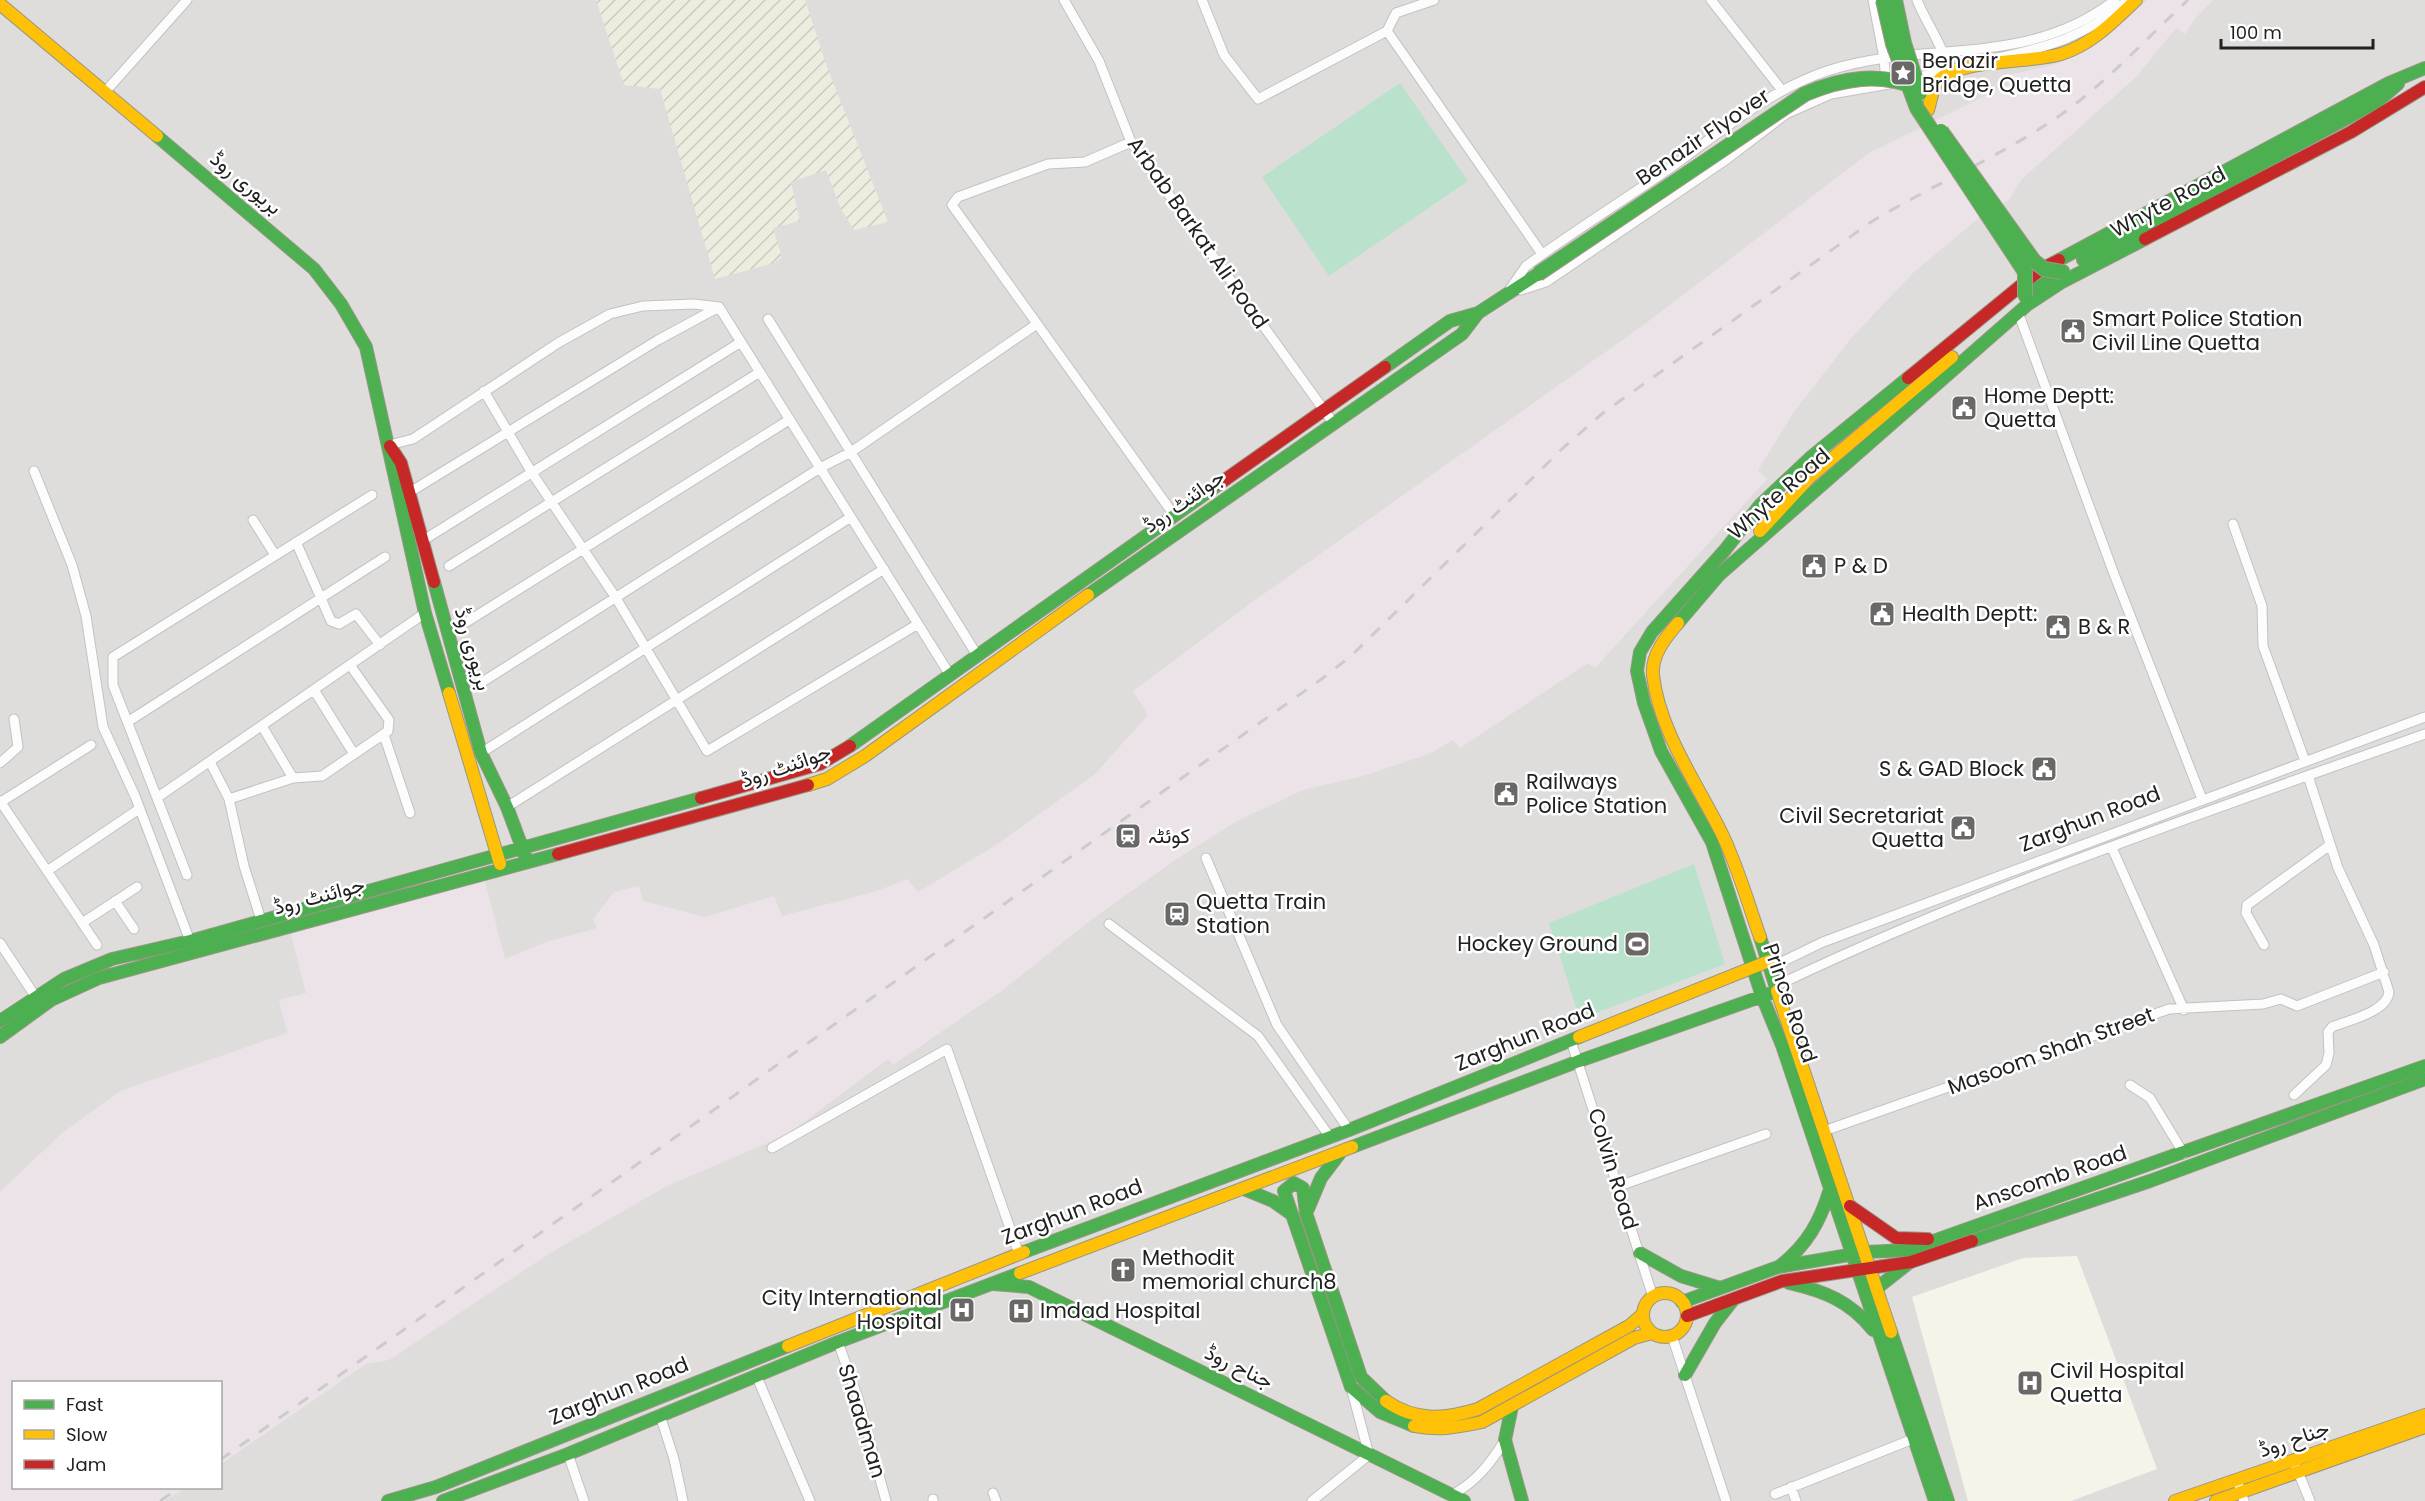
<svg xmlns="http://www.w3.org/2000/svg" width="2425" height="1501" font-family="Poppins,Vazirmatn,sans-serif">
<defs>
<pattern id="farmland-furrows" width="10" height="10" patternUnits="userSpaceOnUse" patternTransform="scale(1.5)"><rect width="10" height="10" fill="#eeecdf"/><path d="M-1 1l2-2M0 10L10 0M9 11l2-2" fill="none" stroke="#cccabf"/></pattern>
</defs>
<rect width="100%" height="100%" fill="#efedea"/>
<!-- residential -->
<path fill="#dedddb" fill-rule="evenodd" d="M0 0H2425V1501H0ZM14 1382H220V1488H14Z"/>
<!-- education -->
<path fill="#f6f4e8" d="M2077 1256 2157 1469 2071 1501H1968L1912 1297 2023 1258Z"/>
<!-- railway -->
<path fill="#ece3e9" d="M2148 0H2213L2194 20 2185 34 2176 28 2136 77 2022 179 2009 200 1980 217 1914 272 1852 337 1794 412 1758 470 1767 479 1595 668 1588 663 1460 748 1453 740 1431 753 1363 776 1303 790 1235 822 1172 862 1091 920 1004 989 893 1065 888 1059 788 1134 665 1187 547 1255 389 1360 366 1364 221 1464 220 1382H14V1488H185L165 1501H0V1192L61 1134 120 1091 287 1033 279 1000 306 993 287 919 481 866 505 959 546 942 597 928 593 919 614 892 639 886 643 901 705 917 774 896 782 916 877 891 907 879 918 892 996 845 1095 774 1148 715 1133 691 1255 600 1645 324 1869 153 2009 84 2005 76 2057 64 2104 38Z"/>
<!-- farmland -->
<path fill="url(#farmland-furrows)" d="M596 0H805L827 67 888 222 854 230 841 209 826 170 791 182 800 221 773 228 782 257 774 263 715 279 660 89 624 85Z"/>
<!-- pitch -->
<path fill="#bae1cc" d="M1400 83 1468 181 1329 276 1262 177Z
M1694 864 1725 964 1580 1019 1549 923Z"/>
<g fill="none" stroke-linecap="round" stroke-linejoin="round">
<!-- street casing -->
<g stroke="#c2c2c0" stroke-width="11">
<path id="street" d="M1064 0 1099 61 1131 142 1334 424
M1202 0 1224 55 1258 99 1387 31 1396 13 1434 0
M1711 0 1781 89
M1873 0 1884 58 1886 83
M1917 0C1926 23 1943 45 1948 69
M1387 31 1542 254
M1993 59C2045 48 2087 37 2128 0
M1911 79 1953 68
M105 92 187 0
M1131 142 1085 162 1048 164 958 197 952 205 1174 515
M1510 289 1526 266C1574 231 1624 200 1673 166 1723 130 1768 91 1827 71 1926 39 2026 69 2115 0
M1521 290 1546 282 1727 159 1786 114 1831 94 1895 83
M719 307 950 675
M2018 312 2114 574 2202 799
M768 319 977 655
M484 391 532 473 616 598 707 751 918 624
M389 445 413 439 558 343 610 314 643 306 694 304 719 307
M34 471 72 565 86 616 103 727 135 796 190 941
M410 492 658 340 719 307
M253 520 275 555
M2233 524 2262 606 2263 646 2305 761
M422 541 741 342
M296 542 331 621 339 624 356 614 380 645
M449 566 760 372
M457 628 789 420
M476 686 820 468 851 452 1037 324
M314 690 354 754
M129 721 385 557
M262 726 293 778
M384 735 410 813
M481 753 851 517
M210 762 229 799 244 866 261 920
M0 763 18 747 14 719
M158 797 425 613
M229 799 293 778 322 776 388 731 389 720 350 665
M0 801 97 945
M1 802 91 745
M507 807 884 569
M2112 848 2184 1010
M1206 858 1277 1025 1349 1130
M47 871 139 809
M187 875 113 685V657L372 495
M115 901 134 929
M82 923 137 887
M1109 924 1258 1036 1330 1137
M0 943 39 1002
M2264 945 2246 913 2247 905 2330 845
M1771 967 1823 942 2425 717
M1776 986C1985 886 2207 812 2425 734
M1571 1041 1653 1297
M2130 1085 2150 1098 2184 1154
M2294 1095 2326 1065 2329 1053 2328 1032 2332 1027C2349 1020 2387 1012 2389 992L2374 945 2338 868 2308 776
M1824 1131 2169 1009 2263 1004 2281 999 2297 1006 2384 972
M772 1148 947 1049 1019 1254
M1619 1186 1766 1134
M1672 1336 1726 1501
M838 1342 858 1398 886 1501
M756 1375 810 1501
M660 1415 674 1459 683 1501
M568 1454 584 1501
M2296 1467 2310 1501
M2237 1480 2244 1501
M1791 1487 1796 1501
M993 1493 996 1501
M1775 1494 1913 1439
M1452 1495C1477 1481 1490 1464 1505 1440
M933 1499V1501
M1312 1501 1369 1455 1351 1387"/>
</g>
<!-- fast casing -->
<g stroke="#989784" stroke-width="14">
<path id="fast" d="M157 136 314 269 341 304 366 347 425 613 449 693
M2059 260 2389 83 2425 68
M2083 260 2377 102 2398 84
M2027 295 2063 271
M1385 367 1450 321 1478 313 1538 274
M434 582 481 753 507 807 526 858
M1088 595 1462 334 1478 313
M1678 623 1719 575 2027 305 2062 282 2145 239
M850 746 1219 484
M1762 996 1782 1045 1935 1501
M1762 996 1712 842 1661 751 1644 703 1637 671 1640 652 1652 632 1725 550 1760 505 1810 458 1908 378
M0 1021 64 979 112 959 190 941 701 798
M0 1037 51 1000 99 978 558 854
M1352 1147 1579 1061 1777 991 1760 937
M1244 1189 1273 1201 1290 1213
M1308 1209 1321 1178 1340 1153
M1972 1241 2150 1181 2425 1079
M1024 1252 1349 1130 1579 1037
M1640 1253 1681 1276 1720 1288
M1780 1266C1807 1245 1820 1222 1830 1189
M1789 1283C1824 1291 1850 1301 1873 1330
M993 1284 1029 1287 1464 1501
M1877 1288 1910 1262
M1682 1302 1778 1267 1866 1252 1908 1250 2425 1066
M1891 1332 1948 1501
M1685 1375 1715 1323 1733 1300
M1386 1401 1361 1377 1306 1213 1303 1188 1294 1183 1284 1191 1351 1387 1380 1412 1414 1426
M1512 1406 1505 1440 1522 1501
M388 1501 436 1487 788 1346
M443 1501 568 1454 838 1342 1020 1273"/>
</g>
<!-- slow casing -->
<g stroke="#989784" stroke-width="14">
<path id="slow" d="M0 4 157 136
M1928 110C1931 101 1932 87 1939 80 1959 59 2032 63 2061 54 2091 45 2114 21 2136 0
M1760 531 1810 477 1952 357
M1678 623C1666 637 1651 655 1653 675 1659 731 1698 785 1722 834 1738 867 1748 903 1760 937
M449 693 500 864
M808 785 827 779 865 756 1088 595
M1777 991 1891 1332
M1579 1037 1769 961
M1020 1273 1352 1147
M1643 1315a22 22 0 1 1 44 0a22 22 0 1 1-44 0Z
M788 1346 1024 1252
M1386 1401C1416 1422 1446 1419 1478 1409L1629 1326 1643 1314
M1414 1426C1437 1431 1459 1427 1482 1422L1634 1338 1652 1333
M2175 1501 2425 1415
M2216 1501 2425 1427"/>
</g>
<!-- jam casing -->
<g stroke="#989784" stroke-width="14">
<path id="jam" d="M2145 239 2351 132 2425 87
M1908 378 2041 269 2059 260
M390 446 401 463 434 582
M1219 484 1385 367
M701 798 820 764 850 746
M558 854 808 785
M1850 1206 1896 1238 1928 1239
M1687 1316 1782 1281 1911 1262 1972 1241"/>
</g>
<!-- street -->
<use href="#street" stroke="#fdfcfc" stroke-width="9"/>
<!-- fast -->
<use href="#fast" stroke="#4caf50" stroke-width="12"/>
<!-- slow -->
<use href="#slow" stroke="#ffc107" stroke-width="12"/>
<!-- jam -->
<use href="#jam" stroke="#c62828" stroke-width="12"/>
<!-- rail -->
<path stroke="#cbcbcb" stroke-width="3" stroke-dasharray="12 12" stroke-linecap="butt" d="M220 1460 1323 678 1351 656 1562 449 1603 413 1871 222C1934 184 2002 156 2062 114 2108 81 2147 38 2188 0
M160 1501 179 1488"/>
<!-- fast-bridge casing -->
<g stroke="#a39789" stroke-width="16" stroke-linecap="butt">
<path id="fast-bridge" d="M1883 0 1893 44 1917 108 2025 272V296
M1895 0 1904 43 1920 93
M1941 131 2034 261 2044 269 2062 272
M1538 274 1805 94C1843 78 1879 72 1918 88"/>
</g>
<!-- fast-bridge -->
<use href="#fast-bridge" stroke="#4caf50" stroke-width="14"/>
</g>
<!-- icons -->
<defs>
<g id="sight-square" transform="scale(1.35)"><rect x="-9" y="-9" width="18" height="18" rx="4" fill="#696867" stroke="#fff"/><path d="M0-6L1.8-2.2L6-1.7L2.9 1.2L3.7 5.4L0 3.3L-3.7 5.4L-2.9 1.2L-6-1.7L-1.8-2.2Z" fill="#fff"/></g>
<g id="civic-square" transform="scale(1.35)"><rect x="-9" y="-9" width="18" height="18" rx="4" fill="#696867" stroke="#fff"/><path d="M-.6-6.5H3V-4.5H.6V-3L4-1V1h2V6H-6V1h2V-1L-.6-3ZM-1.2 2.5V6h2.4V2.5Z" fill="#fff"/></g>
<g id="station-square" transform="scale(1.35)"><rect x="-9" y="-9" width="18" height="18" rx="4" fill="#696867" stroke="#fff"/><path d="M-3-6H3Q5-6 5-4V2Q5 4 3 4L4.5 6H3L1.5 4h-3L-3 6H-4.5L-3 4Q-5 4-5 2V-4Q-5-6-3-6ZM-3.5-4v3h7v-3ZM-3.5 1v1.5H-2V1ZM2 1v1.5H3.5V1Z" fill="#fff"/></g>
<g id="stadium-square" transform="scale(1.35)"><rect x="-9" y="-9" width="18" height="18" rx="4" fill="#696867" stroke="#fff"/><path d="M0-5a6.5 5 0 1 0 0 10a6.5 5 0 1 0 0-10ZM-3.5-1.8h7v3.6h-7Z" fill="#fff"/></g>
<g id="church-square" transform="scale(1.35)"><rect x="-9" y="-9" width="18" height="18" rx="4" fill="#696867" stroke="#fff"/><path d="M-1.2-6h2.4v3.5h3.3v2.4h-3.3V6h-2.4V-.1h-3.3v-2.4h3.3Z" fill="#fff"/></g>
<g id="hospital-square" transform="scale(1.35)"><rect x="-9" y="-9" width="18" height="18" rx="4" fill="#696867" stroke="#fff"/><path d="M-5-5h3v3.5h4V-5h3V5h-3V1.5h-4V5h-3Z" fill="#fff"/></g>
</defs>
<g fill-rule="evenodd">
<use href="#sight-square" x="1903" y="73"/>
<use href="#civic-square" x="2073" y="331"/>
<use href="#civic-square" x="1964" y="408"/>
<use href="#civic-square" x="1814" y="566"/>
<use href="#civic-square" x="1882" y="614"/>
<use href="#civic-square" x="2058" y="627"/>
<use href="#civic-square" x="2044" y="769"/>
<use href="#civic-square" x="1506" y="794"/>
<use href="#civic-square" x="1963" y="828"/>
<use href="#station-square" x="1128" y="836"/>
<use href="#station-square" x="1177" y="914"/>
<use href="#stadium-square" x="1637" y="944"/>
<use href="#church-square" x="1123" y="1270"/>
<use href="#hospital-square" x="962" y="1310"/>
<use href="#hospital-square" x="1021" y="1311"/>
<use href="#hospital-square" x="2030" y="1383"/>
</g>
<g text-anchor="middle" stroke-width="5" stroke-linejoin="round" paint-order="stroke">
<!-- poi labels -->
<g font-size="21" fill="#212121" stroke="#fff" text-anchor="start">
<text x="1922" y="68">Benazir<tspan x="1922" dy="24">Bridge, Quetta</tspan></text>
<text x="2092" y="326">Smart Police Station<tspan x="2092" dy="24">Civil Line Quetta</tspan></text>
<text x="1984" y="403">Home Deptt:<tspan x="1984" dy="24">Quetta</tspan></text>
<text x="1834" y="573">P &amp; D</text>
<text x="1902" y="621">Health Deptt:</text>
<text x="2078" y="634">B &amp; R</text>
<text x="2024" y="776" text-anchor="end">S &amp; GAD Block</text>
<text x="1526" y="789">Railways<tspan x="1526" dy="24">Police Station</tspan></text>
<text x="1944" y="823" text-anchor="end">Civil Secretariat<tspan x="1944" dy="24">Quetta</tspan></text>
<text x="1148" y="843">کوئٹہ</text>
<text x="1196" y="909">Quetta Train<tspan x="1196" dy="24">Station</tspan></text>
<text x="1618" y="951" text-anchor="end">Hockey Ground</text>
<text x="1142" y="1265">Methodit<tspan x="1142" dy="24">memorial church8</tspan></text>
<text x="942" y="1305" text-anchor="end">City International<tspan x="942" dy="24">Hospital</tspan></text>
<text x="1040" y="1318">Imdad Hospital</text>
<text x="2050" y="1378">Civil Hospital<tspan x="2050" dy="24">Quetta</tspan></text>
</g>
<!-- street labels -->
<g font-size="21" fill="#212121" stroke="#fff">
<text transform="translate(1703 137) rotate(-34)" y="7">Benazir Flyover</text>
<text transform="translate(246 183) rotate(40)" y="7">بریوری روڈ</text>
<text transform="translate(2168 202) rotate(-28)" y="7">Whyte Road</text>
<text transform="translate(1198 233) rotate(55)" y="7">Arbab Barkat Ali Road</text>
<text transform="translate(1779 494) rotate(-41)" y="7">Whyte Road</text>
<text transform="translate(1184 501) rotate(-35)" y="7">جوائنٹ روڈ</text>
<text transform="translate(473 649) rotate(74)" y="7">بریوری روڈ</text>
<text transform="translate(786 766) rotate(-19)" y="7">جوائنٹ روڈ</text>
<text transform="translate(2090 819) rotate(-21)" y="7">Zarghun Road</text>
<text transform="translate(319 896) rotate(-15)" y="7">جوائنٹ روڈ</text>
<text transform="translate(1790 1003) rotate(71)" y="7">Prince Road</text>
<text transform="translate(1525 1037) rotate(-22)" y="7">Zarghun Road</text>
<text transform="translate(2051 1051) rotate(-20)" y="7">Masoom Shah Street</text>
<text transform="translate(1613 1169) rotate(73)" y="7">Colvin Road</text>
<text transform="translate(2050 1178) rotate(-19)" y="7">Anscomb Road</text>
<text transform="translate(1072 1212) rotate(-21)" y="7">Zarghun Road</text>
<text transform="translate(1239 1367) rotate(26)" y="7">جناح روڈ</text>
<text transform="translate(619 1391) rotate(-22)" y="7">Zarghun Road</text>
<text transform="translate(862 1421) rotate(73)" y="7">Shaadman</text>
<text transform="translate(2294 1439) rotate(-19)" y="7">جناح روڈ</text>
</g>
</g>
<!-- legend -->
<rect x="12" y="1381" width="210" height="108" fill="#ffffff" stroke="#a6a6a6" stroke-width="1.5"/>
<rect x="24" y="1400" width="30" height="9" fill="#4caf50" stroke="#a6a6a6" stroke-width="1.5"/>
<text x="66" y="1411" font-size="18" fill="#212121">Fast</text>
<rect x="24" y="1430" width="30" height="9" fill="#ffc107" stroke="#a6a6a6" stroke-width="1.5"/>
<text x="66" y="1441" font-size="18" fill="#212121">Slow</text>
<rect x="24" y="1460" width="30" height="9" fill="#c62828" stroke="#a6a6a6" stroke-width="1.5"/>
<text x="66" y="1471" font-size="18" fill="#212121">Jam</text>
<!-- scale -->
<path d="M2221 39v9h152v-9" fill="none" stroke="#212121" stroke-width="3"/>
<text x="2230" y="39" font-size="18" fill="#212121" stroke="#ffffff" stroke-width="4.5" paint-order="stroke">100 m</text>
</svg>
